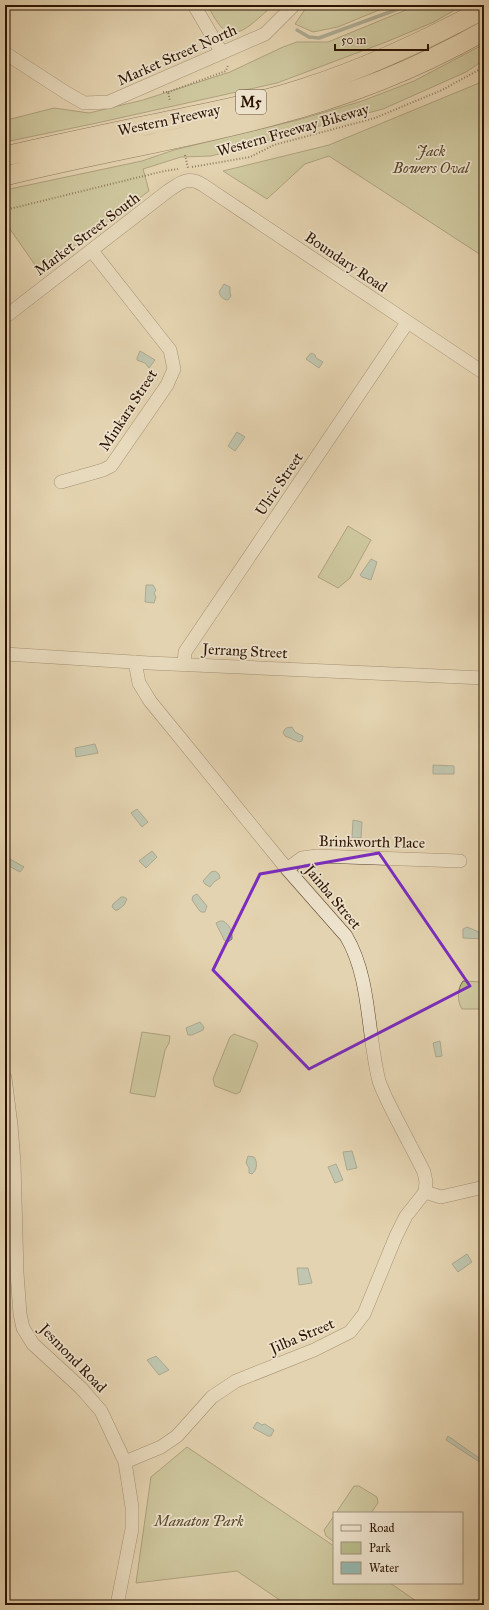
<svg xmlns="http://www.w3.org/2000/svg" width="489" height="1610" font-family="'IM FELL Great Primer',serif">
<rect width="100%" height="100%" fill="#e4d3b0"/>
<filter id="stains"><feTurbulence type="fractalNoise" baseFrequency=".005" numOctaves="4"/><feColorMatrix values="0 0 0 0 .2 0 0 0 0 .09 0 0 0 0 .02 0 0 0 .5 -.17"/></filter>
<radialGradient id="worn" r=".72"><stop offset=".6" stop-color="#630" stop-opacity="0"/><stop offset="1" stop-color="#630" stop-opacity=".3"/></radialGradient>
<!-- green -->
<path fill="#b7bb89" stroke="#726744" d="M207 5H272L269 9C259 17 240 39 226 31 218 26 212 13 207 5Z
M308 5H391L338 27 313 32 295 24Z
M418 5H463L434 22 386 42 277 83 97 123 5 142V123L7 120 54 108 89 113 143 100 230 72 283 47 297 42H328Z
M484 44V60L466 72 383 109 289 134 253 145 211 156 181 157 143 169 149 191 40 272 5 222V190L142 161 174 150 298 120 362 101 414 81Z
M484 81V257L329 156 305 164 267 199 223 171 329 145Z
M348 526 371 540 350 578 338 588 318 577Z
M463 981 484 982V1009H462C457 1001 457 989 463 981Z
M142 1032 170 1036 169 1043 165 1050 155 1097 130 1093Z
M234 1034 256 1042 258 1045 240 1092 236 1094 215 1086 213 1079 230 1037Z
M187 1447 334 1546V1583H390L422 1605H287L237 1571 136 1583 151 1477Z
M354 1486H359L377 1497 378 1503 371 1513H336Z
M334 1516V1542L326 1536 324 1530Z"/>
<!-- water -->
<path fill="#95b7ae" stroke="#6b7568" d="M224 284 230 287V293L231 296 228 300C224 300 220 297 219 292Z
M140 351 155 360 149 368 145 363 137 360V358Z
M312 353 315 355 316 358 323 362 319 368 306 359 310 354Z
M237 432 245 437 235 451 228 446Z
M371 559 377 562 371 580 362 577 360 575Z
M146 585H153L156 590 154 593 156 597 154 603 145 602Z
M292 727 295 732 303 736 302 741 299 742 285 736 283 732 286 728Z
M95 744 98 753 76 757 75 748Z
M433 765 454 766V774H433Z
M137 809 148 822 142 827 131 813Z
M353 820 362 822 361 838H352Z
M152 851 157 857 146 868 139 861Z
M5 856 24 867 20 872 5 864Z
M215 871 219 874 220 878 214 882 210 887 205 884 203 881 211 872Z
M197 894 207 906 205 912H201L199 910 192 900 193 896Z
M121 897H124L127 899 124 905 118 910H115L112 907 113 904Z
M220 921H223C230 925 232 930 232 939L228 942 224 940C222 934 218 929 216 923Z
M467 927 484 934 483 939 463 938V929Z
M200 1022 204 1027 203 1030 192 1035H188L186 1028Z
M440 1041 442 1056 436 1057 433 1043Z
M352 1151 357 1168 347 1170 343 1152Z
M248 1156 254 1157C258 1162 257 1170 252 1174L249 1173V1168L246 1163Z
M336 1164 343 1180 335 1183 328 1167Z
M467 1254 472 1262 458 1272 452 1264Z
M297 1268H308L312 1283 299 1285Z
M156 1356 169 1370 159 1375 147 1360Z
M257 1422 262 1425 265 1424 274 1430 271 1436H268L253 1428Z
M448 1436 479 1458 481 1455 484 1458V1465L446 1440Z"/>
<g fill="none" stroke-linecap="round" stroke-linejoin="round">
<!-- stream -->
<path stroke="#6b7568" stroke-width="3.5" d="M297 30 309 37 319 38 409 5"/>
<!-- minor casing -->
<g stroke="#5a432c" stroke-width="14">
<path id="minor" d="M194 5 222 53
M5 53 65 92 84 103 109 102 265 34 294 5
M5 317 168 191C181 182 188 176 203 185L484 373
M61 482 103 470 111 466 167 385 174 369 170 350 92 251
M5 654 149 663 484 678
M135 662 139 683 150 701 287 869 346 936C371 978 367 1034 379 1081 382 1090 386 1098 390 1106 401 1128 413 1150 424 1172L426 1182 425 1192
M184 665 185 652 407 323
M287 869 302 858 317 856 460 861
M5 1078 11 1125 14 1163 17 1273 20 1314 23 1328 33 1344 81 1388 101 1411 125 1462 132 1507V1529L117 1605
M425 1192 441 1197 484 1187
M125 1462 161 1447 177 1436 212 1397 236 1381 314 1350 350 1332 364 1314 396 1236 406 1216 425 1192"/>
</g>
<!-- highway casing -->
<g stroke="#2c1300" stroke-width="20">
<path id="highway" d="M5 156C57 144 110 133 162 122 209 112 258 103 304 88 367 68 426 40 484 9
M5 176C92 154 181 140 268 117 343 98 417 69 484 31"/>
</g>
<!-- path -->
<path stroke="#2c1300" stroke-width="2" stroke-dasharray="1 2" stroke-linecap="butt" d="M163 92H168L170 101
M168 92 226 71 228 65
M185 155 188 168
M192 167 250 157 274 145 375 118 442 90 484 67
M5 210 164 171 178 169"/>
<!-- minor -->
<use href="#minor" stroke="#ede2cc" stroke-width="13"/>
<!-- highway -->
<use href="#highway" stroke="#e4d3b0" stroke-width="19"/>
</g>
<!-- marked area -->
<path d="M0 0H489V1610H0ZM379 853 470 986 309 1069 213 970 260 874Z" fill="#e4d3b0" fill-opacity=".55" fill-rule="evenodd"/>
<path fill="none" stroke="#7b2cbf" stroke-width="3" stroke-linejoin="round" d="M379 853 470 986 309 1069 213 970 260 874Z"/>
<g text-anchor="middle" stroke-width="3.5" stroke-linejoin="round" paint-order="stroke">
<!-- shield labels -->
<rect fill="#ede2cc" stroke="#66513d" stroke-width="1" x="236" y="90" width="30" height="24" rx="3"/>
<g font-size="14" font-weight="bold" fill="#2c1300">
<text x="251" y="107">M5</text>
</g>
<!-- street labels -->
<g font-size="15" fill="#2c1300" stroke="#ede2cc">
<text transform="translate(177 55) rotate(-24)" y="5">Market Street North</text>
<text transform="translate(169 120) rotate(-12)" y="5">Western Freeway</text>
<text transform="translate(293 130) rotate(-16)" y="5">Western Freeway Bikeway</text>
<text transform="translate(87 234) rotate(-37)" y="5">Market Street South</text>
<text transform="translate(346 262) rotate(34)" y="5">Boundary Road</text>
<text transform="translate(128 410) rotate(-57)" y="5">Minkara Street</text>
<text transform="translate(279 484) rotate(-56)" y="5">Ulric Street</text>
<text transform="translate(245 651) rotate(3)" y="5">Jerrang Street</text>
<text transform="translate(372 842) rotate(1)" y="5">Brinkworth Place</text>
<text transform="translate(333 897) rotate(50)" y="5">Jainba Street</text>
<text transform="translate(302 1336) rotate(-23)" y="5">Jilba Street</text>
<text transform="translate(73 1358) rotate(46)" y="5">Jesmond Road</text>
</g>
<!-- park labels -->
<g font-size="15" font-style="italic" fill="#564529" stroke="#ede2cc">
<text x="431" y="156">Jack<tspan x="431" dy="17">Bowers Oval</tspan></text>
<text x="199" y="1526">Manaton Park</text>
</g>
</g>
<!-- margin -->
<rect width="489" height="1610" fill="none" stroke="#e4d3b0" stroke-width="20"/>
<rect x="6" y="6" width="477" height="1598" fill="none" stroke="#2c1300" stroke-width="2"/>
<rect x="10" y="10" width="469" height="1590" fill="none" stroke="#2c1300"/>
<!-- legend -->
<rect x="333" y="1512" width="130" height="72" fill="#ede2cc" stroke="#a08f7a"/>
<rect x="341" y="1525" width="20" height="6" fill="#ede2cc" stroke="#a08f7a"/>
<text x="369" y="1532" font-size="12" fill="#2c1300">Road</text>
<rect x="341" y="1542" width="20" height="12" fill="#b7bb89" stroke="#a08f7a"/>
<text x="369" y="1552" font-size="12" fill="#2c1300">Park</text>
<rect x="341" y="1562" width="20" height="12" fill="#95b7ae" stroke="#a08f7a"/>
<text x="369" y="1572" font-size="12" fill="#2c1300">Water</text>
<!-- scale -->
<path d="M335 44v6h93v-6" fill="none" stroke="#2c1300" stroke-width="2"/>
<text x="341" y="44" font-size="12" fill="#2c1300" stroke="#ede2cc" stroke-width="3" paint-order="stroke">50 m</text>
<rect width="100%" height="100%" filter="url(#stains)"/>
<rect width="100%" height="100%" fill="url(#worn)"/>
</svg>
